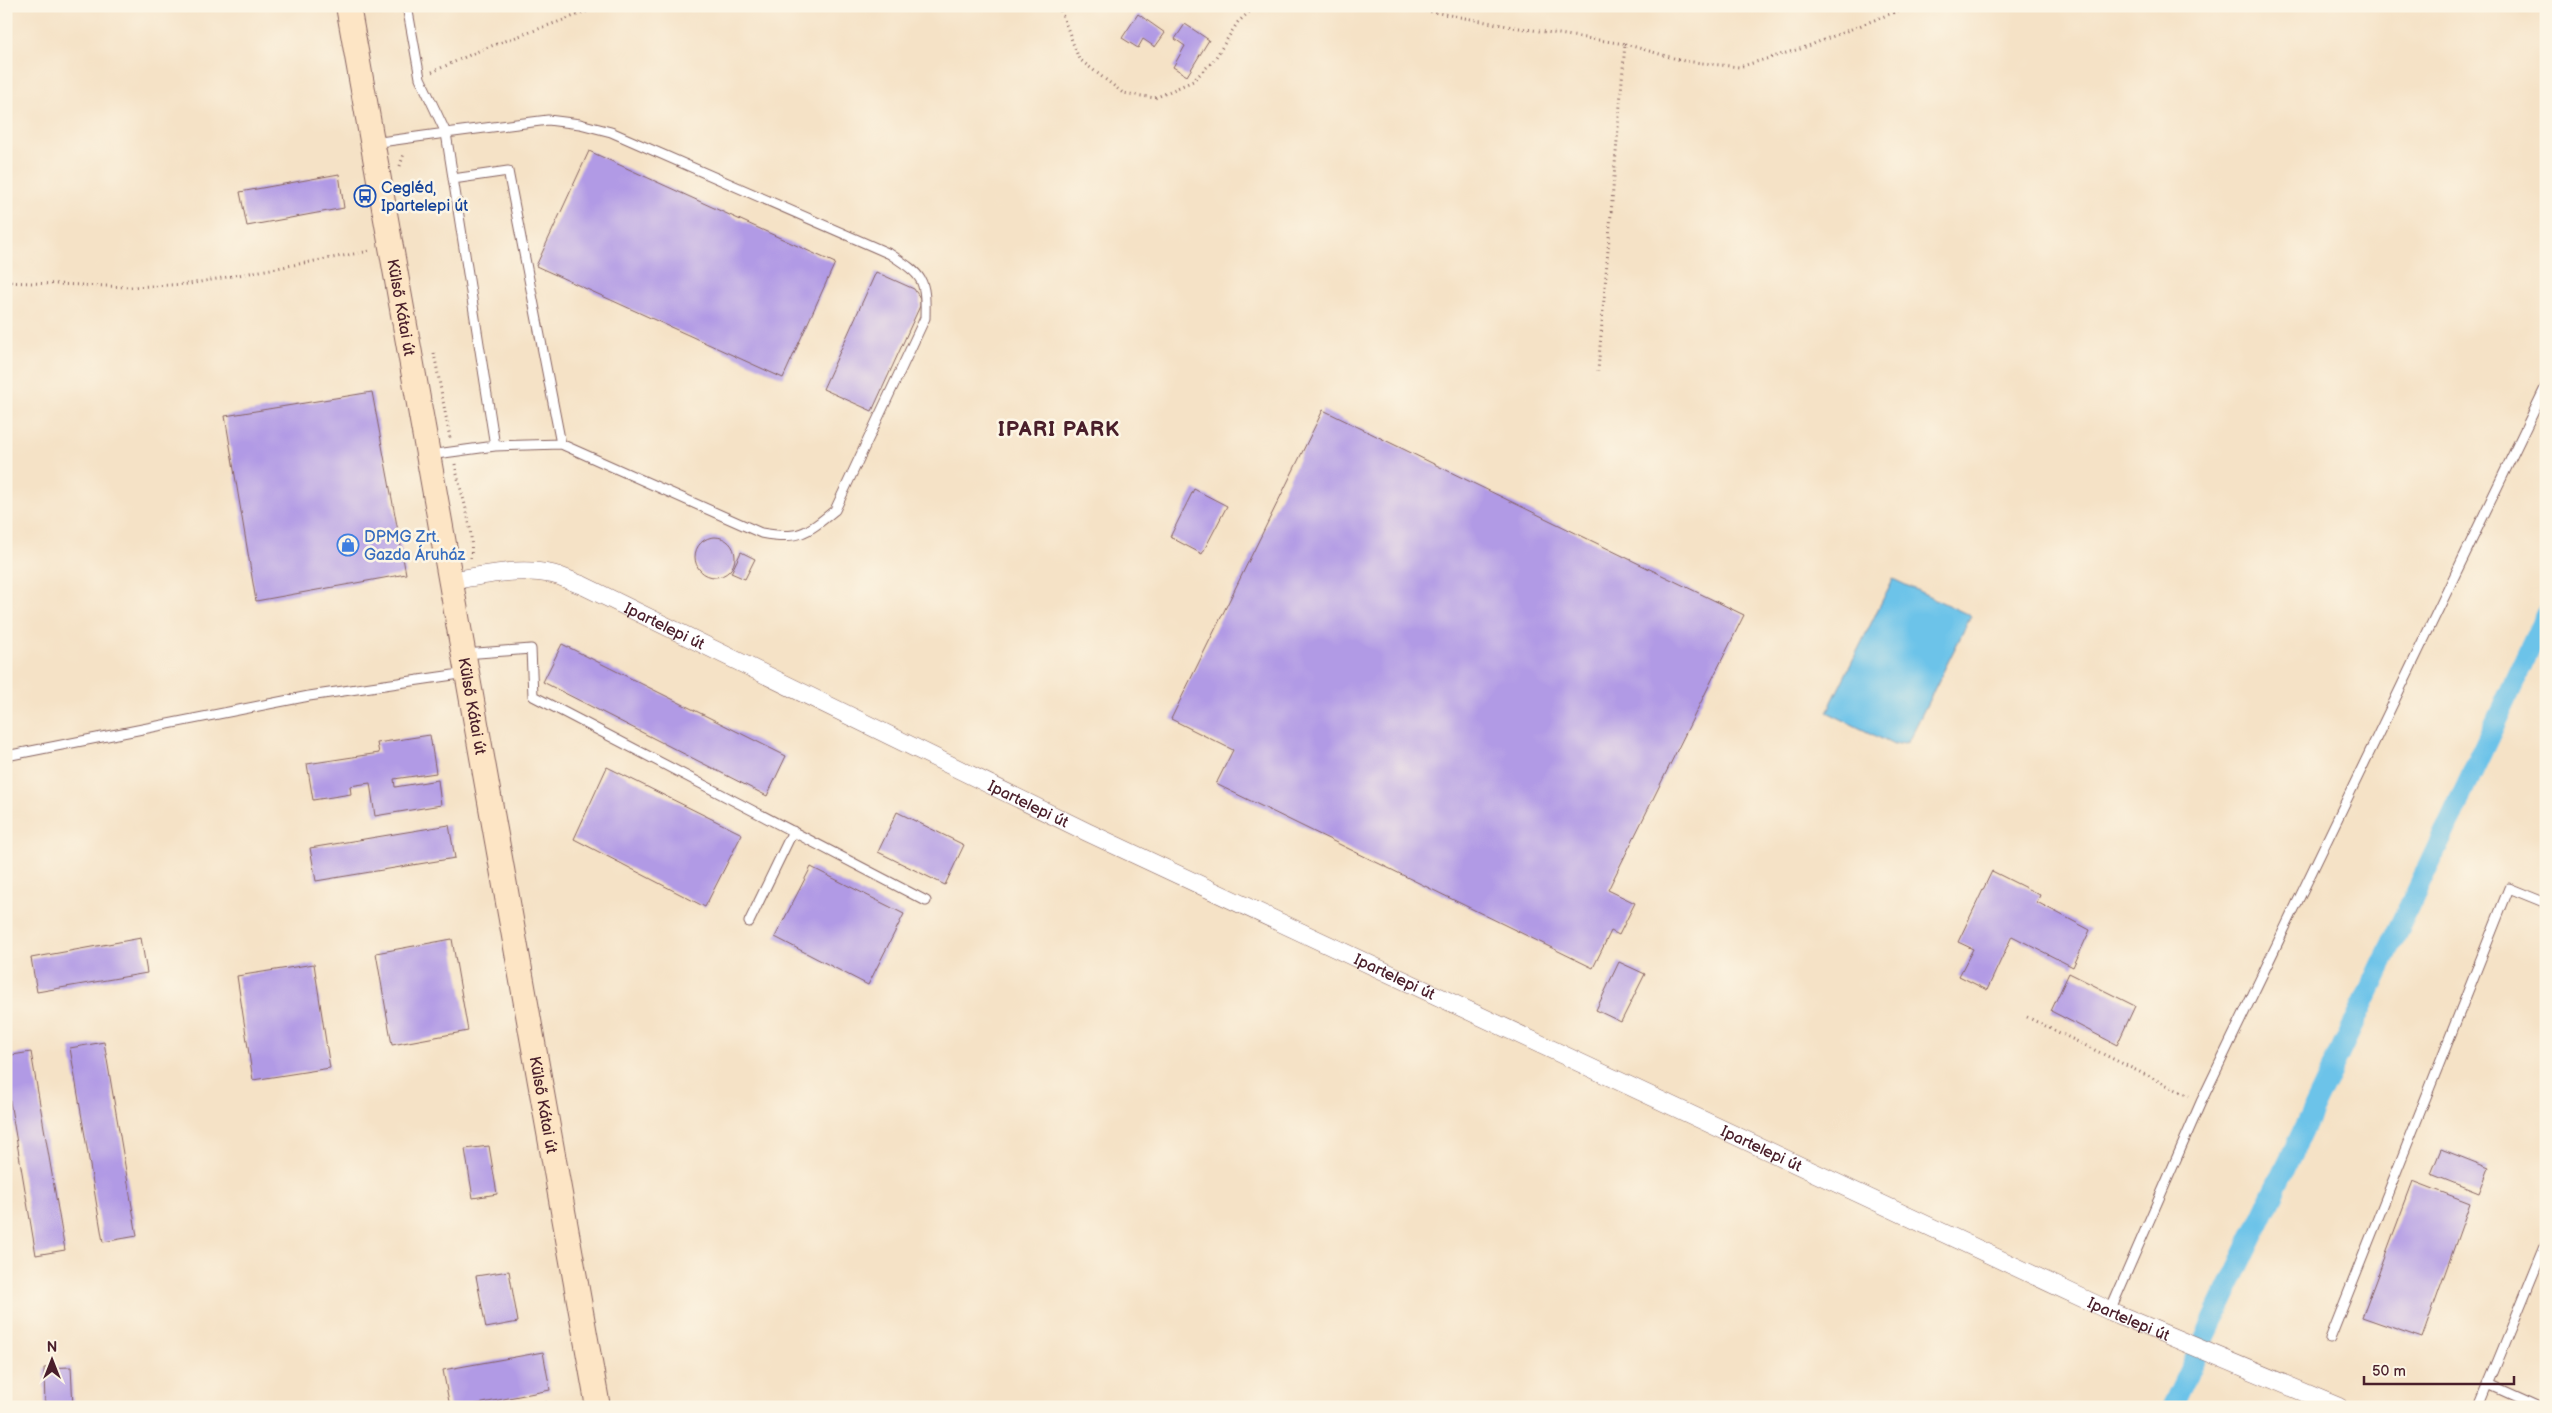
<svg xmlns="http://www.w3.org/2000/svg" width="2552" height="1413" font-family="'Balsamiq Sans',sans-serif">
<rect width="100%" height="100%" fill="#fcf5e5"/>
<filter id="ink" filterUnits="userSpaceOnUse"><feTurbulence type="fractalNoise" baseFrequency=".02" numOctaves="2"/><feDisplacementMap in="SourceGraphic" scale="10" xChannelSelector="R" yChannelSelector="G"/><feConvolveMatrix kernelMatrix="1 2 1 2 8 2 1 2 1" color-interpolation-filters="sRGB"/></filter>
<filter id="wash" filterUnits="userSpaceOnUse"><feTurbulence type="fractalNoise" baseFrequency=".0096" numOctaves="4" result="noise"/><feDisplacementMap in="SourceGraphic" scale="20" xChannelSelector="R" yChannelSelector="G"/><feGaussianBlur stdDeviation="1.12" result="paint"/><feColorMatrix in="noise" values="0 0 0 0 0 0 0 0 0 0 0 0 0 0 0 0 0 1.4 0 .05"/><feComposite in="paint" operator="in"/></filter>
<g filter="url(#wash)">
<rect width="100%" height="100%" fill="#f5e2c6"/>
<!-- water -->
<path fill="#6cc3e9" stroke="#5b718a" d="M1893 579 1971 616 1908 742 1894 745 1827 712Z"/>
<g fill="none" stroke-linecap="round" stroke-linejoin="round">
<!-- stream -->
<path stroke="#6cc3e9" stroke-width="6" d="M1766 6V7"/>
<!-- canal -->
<path stroke="#6cc3e9" stroke-width="21" d="M2172 1407 2452 816 2546 614"/>
</g>
<g id="blocks">
<!-- building -->
<path fill="#b19ae5" d="M1138 14 1165 33 1155 47 1143 39 1138 48 1122 38Z
M1185 24 1209 40 1187 76 1173 67 1185 46 1175 39Z
M589 151 835 263 783 378 536 266Z
M339 174 344 208 247 226 240 192Z
M876 272 914 289 920 298V306L872 411 823 389Z
M372 392 406 574 256 601 225 416Z
M1323 410 1744 615 1608 890 1635 903 1619 935 1611 931 1593 968 1216 784 1233 750 1171 719Z
M1194 489 1227 506 1202 554 1170 537Z
M695 557a20 20 0 1 1 40 0a20 20 0 1 1-40 0Z
M741 552 755 559 745 579 731 573Z
M562 644 786 756 767 796 543 682Z
M430 735 436 773 394 779 395 787 438 780 441 805 375 816 370 783 350 786 351 794 313 800 307 764 379 753 377 743Z
M607 767 742 834 705 907 574 839Z
M897 812 964 845 945 885 878 852Z
M449 825 455 858 316 881 310 848Z
M811 867 904 914 868 985 775 937Z
M1992 871 2040 895 2037 902 2090 930 2073 967 2012 936 1987 990 1959 976 1973 949 1958 942Z
M141 938 147 973 37 992 31 958Z
M452 939 468 1031 392 1045 376 953Z
M1619 962 1645 974 1621 1022 1596 1010Z
M314 964 330 1068 253 1080 237 976Z
M2069 973 2135 1006 2117 1045 2051 1011Z
M104 1042 137 1236 103 1242 70 1048Z
M31 1052 65 1250 36 1255 6 1078V1056Z
M489 1146 497 1194 473 1198 465 1149Z
M2441 1149 2489 1168 2479 1193 2431 1174Z
M2413 1181 2470 1203 2422 1338 2362 1317Z
M509 1271 518 1322 486 1328 476 1276Z
M543 1352 550 1390 462 1407H450L443 1370Z
M71 1367 73 1407H45L44 1368Z
M547 1402V1407H522V1406Z"/>
</g>
</g>
<g filter="url(#ink)">
<use href="#blocks" fill-opacity="0" stroke="#866361" stroke-width="1"/>
<g fill="none" stroke-linecap="round" stroke-linejoin="round">
<!-- service casing -->
<g stroke="#866361" stroke-width="11">
<path id="service" d="M407 6 420 78 446 133 548 120 580 124 611 132 890 254C923 276 926 278 925 318L835 510C806 534 799 540 761 533L561 444 495 446
M373 143 446 133 495 446 429 455
M453 179 508 171 561 444
M464 654 531 649 533 696 926 901
M6 756 309 696 467 673
M749 922 793 831
M2110 1311 2201 1102 2546 386
M2330 1339 2509 888 2546 903
M2488 1384 2539 1407
M2479 1407 2546 1243"/>
</g>
<!-- minor casing -->
<g stroke="#866361" stroke-width="19">
<g id="minor">
<path id="s1" d="M451 581C484 575 519 567 552 574 562 576 572 582 582 585L1087 832 2110 1311 2339 1407"/>
</g>
</g>
<!-- secondary casing -->
<g stroke="#866361" stroke-width="26">
<g id="secondary">
<path id="s2" d="M348 6 598 1407"/>
</g>
</g>
<!-- path -->
<path stroke="#866361" stroke-width="3" stroke-dasharray="1 4" stroke-linecap="butt" d="M1059 6 1079 59 1123 93 1155 98 1193 81 1214 60 1238 22 1256 6
M1401 6 1513 27 1625 44 1598 371
M1625 44 1684 61 1739 67 1803 48 1910 6
M432 72 483 49 602 6
M400 166 404 153
M6 282 130 287 189 284 370 251
M434 353 450 438
M455 464C461 498 474 522 471 558
M2027 1017 2189 1096"/>
<!-- service -->
<use href="#service" stroke="#fff" stroke-width="9"/>
<!-- minor -->
<use href="#minor" stroke="#fff" stroke-width="18"/>
<!-- secondary -->
<use href="#secondary" stroke="#fde5c5" stroke-width="24"/>
</g>
</g>
<!-- icons -->
<defs>
<g id="bus-ring" transform="scale(1.125)"><circle r="9.5" fill="#fcf5e5" stroke="#1a4fb4" stroke-width="1.5"/><path d="M-5-6H5V4H4V6H2V4H-2V6H-4V4H-5ZM-3.5-4V0h7V-4ZM-3.5 1.2v1.5H-2V1.2ZM2 1.2v1.5H3.5V1.2Z" fill="#1a4fb4"/></g>
<g id="shop-ring" transform="scale(1.125)"><circle r="9.5" fill="#fcf5e5" stroke="#3f7fe0" stroke-width="1.5"/><path d="M-5-2.5h2.3a2.7 3.5 0 0 1 5.4 0H5L5.5 6h-11ZM-1.5-2.5h3a1.5 2.3 0 0 0-3 0Z" fill="#3f7fe0"/></g>
</defs>
<g fill-rule="evenodd">
<use href="#bus-ring" x="365" y="196"/>
<use href="#shop-ring" x="348" y="545"/>
</g>
<g text-anchor="middle" stroke-width="5" stroke-linejoin="round" paint-order="stroke">
<!-- transit labels -->
<g font-size="16" fill="#164399" stroke="#fcf5e5" text-anchor="start">
<text x="381" y="193">Cegléd,<tspan x="381" dy="18">Ipartelepi út</tspan></text>
</g>
<!-- street labels -->
<g font-size="16" fill="#4a1f2b" stroke="#fcf5e5">
<text dy="6" stroke="none"><textPath href="#s2" startOffset="306">Külső Kátai út</textPath></text>
<text dy="6" stroke="none"><textPath href="#s1" startOffset="226">Ipartelepi út</textPath></text>
<text dy="6" stroke="none"><textPath href="#s2" startOffset="711">Külső Kátai út</textPath></text>
<text dy="6" stroke="none"><textPath href="#s1" startOffset="631">Ipartelepi út</textPath></text>
<text dy="6" stroke="none"><textPath href="#s1" startOffset="1036">Ipartelepi út</textPath></text>
<text dy="6" stroke="none"><textPath href="#s2" startOffset="1116">Külső Kátai út</textPath></text>
<text dy="6" stroke="none"><textPath href="#s1" startOffset="1441">Ipartelepi út</textPath></text>
<text dy="6" stroke="none"><textPath href="#s1" startOffset="1846">Ipartelepi út</textPath></text>
</g>
<!-- shop labels -->
<g font-size="16" fill="#366cbe" stroke="#fcf5e5" text-anchor="start">
<text x="364" y="542">DPMG Zrt.<tspan x="364" dy="18">Gazda Áruház</tspan></text>
</g>
<!-- district labels -->
<g font-size="21" font-weight="bold" letter-spacing="1" fill="#4a1f2b" stroke="#fcf5e5">
<text x="1059" y="436">IPARI PARK</text>
</g>
</g>
<!-- margin -->
<rect width="2552" height="1413" fill="none" stroke="#fcf5e5" stroke-width="25"/>
<!-- north arrow -->
<g transform="translate(52 1360)" stroke="#fcf5e5" stroke-width="4" paint-order="stroke">
<path d="M0-4L9 19L0 12L-9 19Z" fill="#4a1f2b"/>
<text y="-8" font-size="14" font-weight="bold" text-anchor="middle" fill="#4a1f2b">N</text>
</g>
<!-- scale -->
<path d="M2364 1376v8h150v-8" fill="none" stroke="#4a1f2b" stroke-width="2.5"/>
<text x="2372" y="1376" font-size="15" fill="#4a1f2b" stroke="#fcf5e5" stroke-width="4" paint-order="stroke">50 m</text>
</svg>
